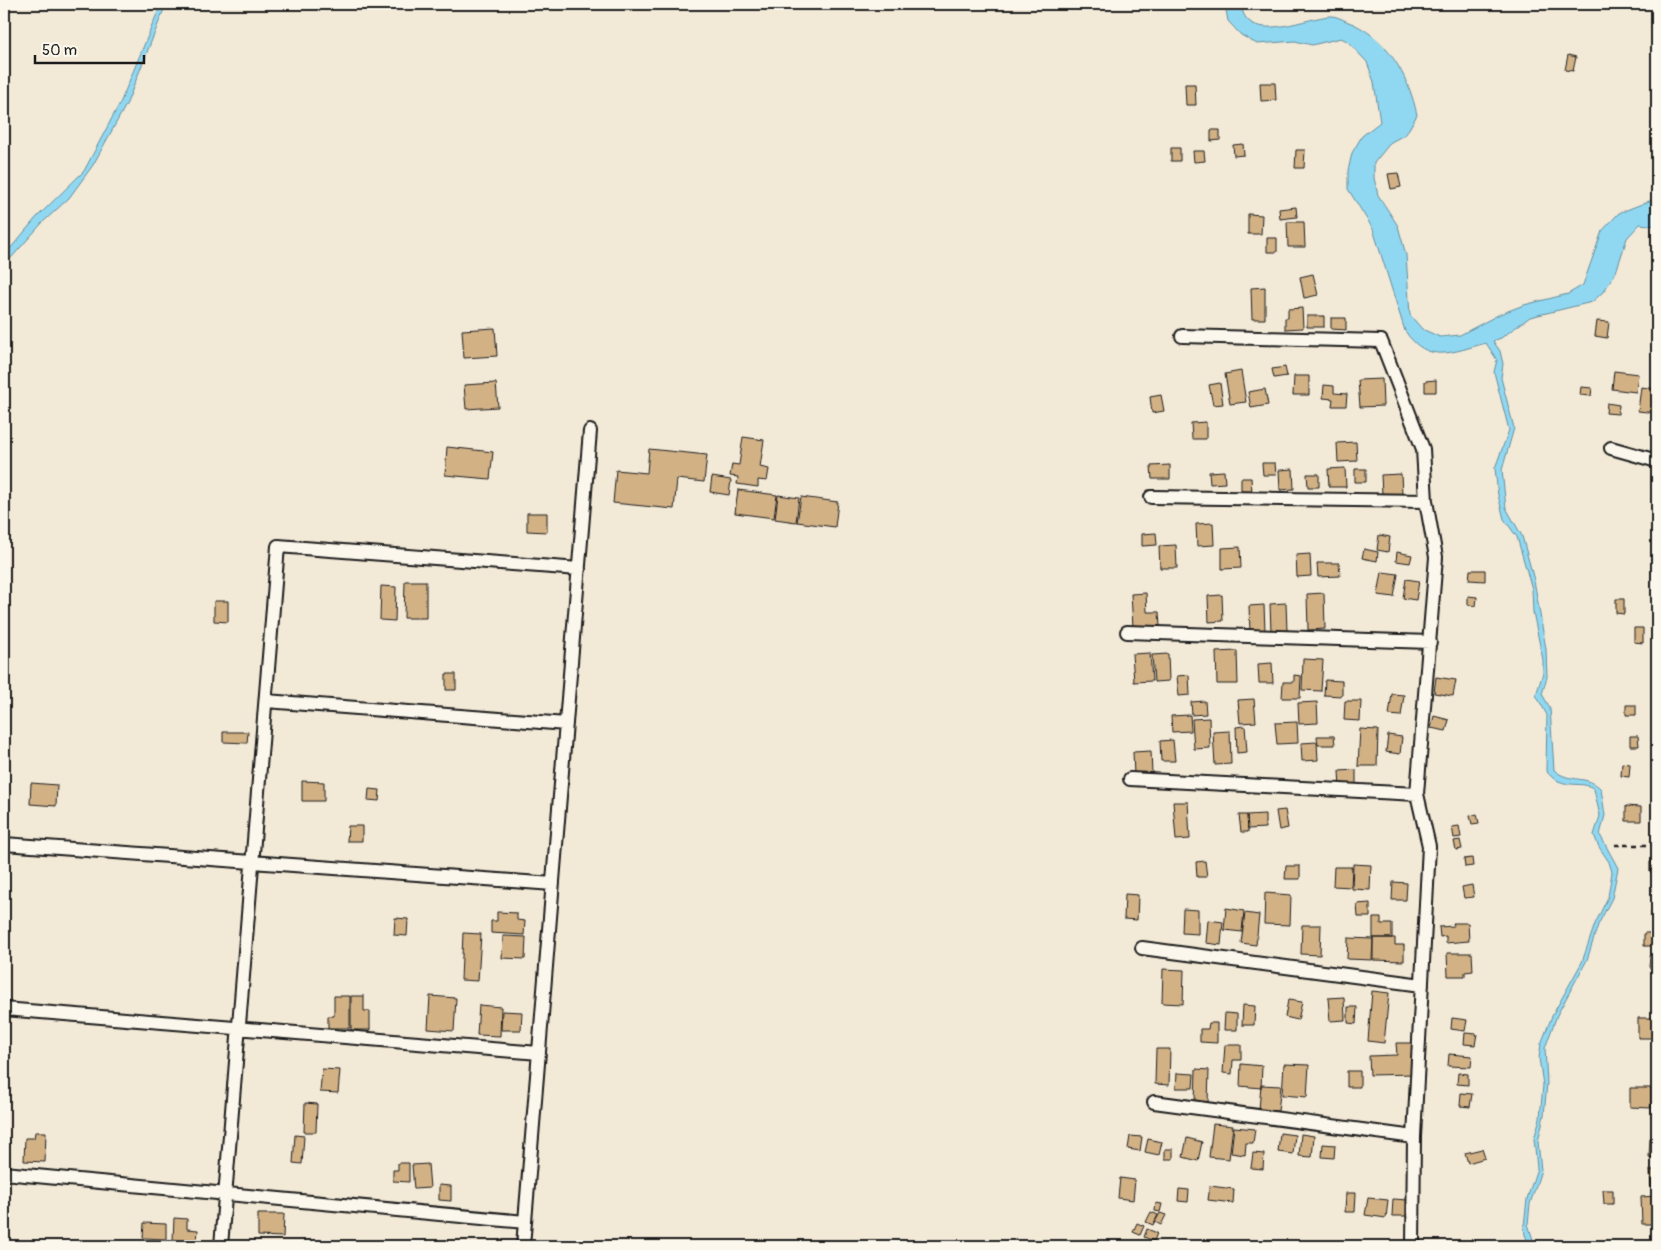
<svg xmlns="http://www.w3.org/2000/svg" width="1661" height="1250" font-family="Pangolin,sans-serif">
<rect width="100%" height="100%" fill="#f3e9d7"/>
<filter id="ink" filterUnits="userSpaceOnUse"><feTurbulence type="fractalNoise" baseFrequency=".02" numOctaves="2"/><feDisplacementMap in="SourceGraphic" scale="10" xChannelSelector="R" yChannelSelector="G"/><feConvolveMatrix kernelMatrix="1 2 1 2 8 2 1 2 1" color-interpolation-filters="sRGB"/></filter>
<g filter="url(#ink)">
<!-- water -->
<path fill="#90d8f2" stroke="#628d9c" d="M161 4H166L127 103 93 165 69 198 43 222 4 266V256L36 218 84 171 121 101Z
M1225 4H1241C1246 47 1306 17 1331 16 1336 16 1342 19 1346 21 1386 35 1409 76 1417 115L1406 134 1391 142 1374 163V178L1378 195 1398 226 1406 255 1410 315 1422 329 1440 337 1460 335 1500 314 1524 305 1568 294 1583 285 1602 231 1619 213 1657 198V226L1640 224 1627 238 1616 272 1604 291 1592 302 1530 317 1501 338 1493 341 1500 351 1503 364 1501 378 1514 428 1502 470 1506 508 1522 536 1534 580 1546 649 1547 677 1542 694 1550 708 1554 770C1570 784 1587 774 1601 789L1605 815 1600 835 1618 868 1612 898 1598 925 1587 960 1557 1015 1545 1048 1547 1083 1544 1115 1538 1142 1541 1170 1530 1204 1528 1224 1535 1246H1530L1525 1235 1524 1226 1527 1199 1537 1168 1534 1139 1540 1118 1543 1085 1539 1058 1541 1044 1552 1016 1582 962 1595 924 1608 897 1612 872 1609 862 1599 847 1594 835 1600 816 1594 789C1582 779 1563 792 1546 771L1547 715 1536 695 1543 673V660L1533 612 1532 589 1517 537 1504 519 1498 495 1495 468 1509 430 1494 372 1497 360 1486 343C1452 352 1428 365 1405 331L1373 229 1348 189V171L1352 153 1362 136 1380 122 1374 82 1367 62 1347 41 1341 38 1312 45 1295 41 1257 44 1241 35 1228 21Z"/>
<!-- building -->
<path fill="#d2b185" stroke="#1c1c1c" d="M1568 55 1576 57 1573 71 1565 70Z
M1260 83H1275L1276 100 1261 101Z
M1185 84H1195L1196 105H1186Z
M1211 130H1220V140L1211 141Z
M1243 144 1244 155 1234 156 1233 145Z
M1171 148H1180V161H1171Z
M1296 150H1305L1304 168H1295Z
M1193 151H1204L1205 161 1194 162Z
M1398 173 1401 187 1391 189 1388 174Z
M1296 207 1297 217 1280 219 1279 209Z
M1248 214 1262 215 1261 234H1248Z
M1287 222H1304L1305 247H1288Z
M1267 238H1277V252H1267Z
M1313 274 1318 295 1304 298 1300 277Z
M1265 287V319H1252L1251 288Z
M1302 308 1303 328 1285 329V318H1288V309Z
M1307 316H1324V327H1307Z
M1331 318H1346V330L1331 329Z
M1597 321 1609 322 1607 338 1595 336Z
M495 328 497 356 464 358 462 330Z
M1285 367 1287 376 1274 378 1272 369Z
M1241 371 1246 402 1230 404 1225 374Z
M1614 371 1638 374 1636 392 1612 389Z
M1294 376H1309V395H1293Z
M1382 379 1383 406 1360 407 1358 380Z
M1436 380V392H1425V381Z
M496 383 498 407 466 409 464 385Z
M1220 383 1223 404 1213 405 1209 385Z
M1324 385 1334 386V393L1347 394 1346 406H1332L1333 399 1323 398Z
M1581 387 1592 388 1591 396 1580 395Z
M1641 387 1657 389V413L1638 411Z
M1265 389 1268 405 1251 408 1248 392Z
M1161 395 1164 411 1152 413 1150 397Z
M1607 403 1619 405 1618 414 1606 413Z
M1206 422V439H1192L1191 423Z
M743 437 764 440 760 467 769 469 767 481 758 480V487L737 484 738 477 730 476 732 464 739 465Z
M1356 442 1357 461 1338 462 1337 443Z
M447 447 493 452 490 479 445 475Z
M649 449 707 455 704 482 677 479 674 509 613 503 616 470 647 473Z
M1262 463H1275L1276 475H1263Z
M1170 465V479H1152L1151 466Z
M1345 468 1346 487H1329L1328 469Z
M1293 469 1294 489 1280 490 1279 470Z
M1355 469H1366V482H1355Z
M1224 471 1225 483 1210 484 1209 472Z
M1307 474H1319V487H1308Z
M1401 474 1402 494H1382L1381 475Z
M712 477 731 480 729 495 710 492Z
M1241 478H1251L1252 492H1241Z
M738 490 777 495 774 518 735 513Z
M778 495 799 498 796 522 775 519Z
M801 497 838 502 835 527 797 522Z
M527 513H547V532L527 531Z
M1213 523 1214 545 1197 546 1196 524Z
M1156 533 1157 545 1142 546V534Z
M1379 535 1390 537 1388 552 1377 550Z
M1176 545 1177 568H1160L1159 546Z
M1240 547 1241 568 1222 569V548Z
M1364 549 1378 552 1377 561 1362 558Z
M1397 552 1412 555 1410 563 1396 561Z
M1310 554 1311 576 1297 577 1296 555Z
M1317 563H1339L1340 576 1318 577Z
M1470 570H1485V581L1469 580Z
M1382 572 1398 574 1394 597 1378 595Z
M1406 579 1419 581 1416 600 1403 598Z
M405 581H426V618H404Z
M381 586 396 587 395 621 380 620Z
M1146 593 1147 612H1159L1160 626 1133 627 1131 594Z
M1324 593 1325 629 1308 630 1307 594Z
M1222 595 1223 621 1209 622 1208 596Z
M1468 596 1477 597 1476 606 1468 605Z
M1616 599H1624V614L1616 613Z
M214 601H228V622L214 621Z
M1286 603 1287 631H1271L1270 604Z
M1264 605 1265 631 1250 632 1249 606Z
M1634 628H1643V643L1634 642Z
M1237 651 1238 684H1217L1216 652Z
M1150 653 1152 681 1134 682 1132 654Z
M1168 654 1169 681 1154 682 1152 655Z
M1303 659 1323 660 1321 691 1302 690Z
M1272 663 1273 683H1259L1258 664Z
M446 674H456V690H446Z
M1189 675 1190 695 1179 696 1177 676Z
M1294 675 1301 676 1300 698H1282L1283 682H1294Z
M1436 677 1456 680 1453 696 1434 693Z
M1325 680 1342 681V696L1324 695Z
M1392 694 1404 695 1401 716 1389 715Z
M1254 699 1256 722 1240 723 1238 700Z
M1205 701 1206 714 1192 715 1191 702Z
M1345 701H1361L1360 721 1344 720Z
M1317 702 1318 723 1299 724 1298 703Z
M1626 705H1636V715H1626Z
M1190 715 1191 731 1172 732 1171 716Z
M1434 716 1449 720 1446 731 1431 728Z
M1209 718 1210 748 1194 749 1192 719Z
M1297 722 1298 743 1277 744 1275 723Z
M1245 726 1247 752 1237 753 1236 727Z
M1360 729 1378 730 1377 766H1358Z
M1230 731 1231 764 1215 765 1213 732Z
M223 732H248L247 743 223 742Z
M1388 735 1402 737 1400 754 1386 752Z
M1317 736H1334L1335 745H1318Z
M1630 736H1638L1639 746H1630Z
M1173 740 1175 761H1161L1160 741Z
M1317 742 1318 760 1302 761 1301 743Z
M1151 751 1152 774 1134 775 1133 752Z
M1622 763 1630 764 1629 777 1621 776Z
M1356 770V788H1340L1339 771Z
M302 781 324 782V801H302Z
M31 783 57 785 56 806 30 804Z
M369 789 380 790 379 801 368 800Z
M1173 802H1188L1190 839 1176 840Z
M1626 806 1641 807V821H1626Z
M1285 810 1288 828 1279 830 1276 811Z
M1265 814V828L1248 829 1247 815Z
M1477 814 1479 823 1472 824 1470 816Z
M1239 815H1247L1248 832H1241Z
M348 826H362V841H347Z
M1459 826 1461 837 1454 838 1452 827Z
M1460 840 1462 849 1456 850 1454 841Z
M1472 858 1473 866 1465 867 1464 859Z
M1205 861 1207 877H1197L1196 862Z
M1657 861V872H1650V862Z
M1353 864 1371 865 1370 890 1352 889Z
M1286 866H1300V879H1285Z
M1334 867H1352L1351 887 1333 886Z
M1393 882 1407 883 1406 900H1392Z
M1472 885 1474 897 1464 898 1462 887Z
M1265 893 1291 895 1290 925 1264 924Z
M1125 894 1138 895 1137 920 1124 919Z
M1370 903V917H1358L1357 904Z
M1226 908 1244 911 1242 932 1224 930Z
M1183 909 1198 910V934L1182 933Z
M1651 911H1657V921L1651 920Z
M497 912 517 913V920L525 921 524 935 491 933V921H497Z
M1245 913 1259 915 1256 945 1241 943Z
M395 918 408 919 407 936 394 935Z
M1373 918H1381V924H1392V938H1373Z
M1208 920 1223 922 1221 945 1206 943Z
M1453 923H1468L1469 941 1446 943V936L1440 937 1439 927 1454 926Z
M1302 925H1321L1320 955 1301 954Z
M463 933 481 934 478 981 461 980Z
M1644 933H1657V946H1644Z
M503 936 526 937 525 959 502 958Z
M1348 938 1373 939 1372 960 1347 959Z
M1373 938H1395V945H1404V961L1373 960Z
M1447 953H1472L1473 971 1465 972V976H1448Z
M1650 956H1657V968L1649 967Z
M1163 969 1184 970 1183 1004 1162 1003Z
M1372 991 1389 993 1384 1043 1368 1041Z
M334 996H350V1028H328V1016H334Z
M351 996H364V1011H370V1030H351Z
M430 996 456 998 454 1031 428 1029Z
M1344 997 1345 1020 1330 1021 1328 998Z
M1288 1000 1302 1002 1298 1020 1285 1017Z
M479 1005 501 1007 500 1036 477 1035Z
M1243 1005 1255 1006 1254 1025H1242Z
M1348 1007H1357L1356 1024 1348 1023Z
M502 1011 522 1012 521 1030H501Z
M1225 1013 1237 1014V1030H1224Z
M1452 1018 1467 1020 1465 1031 1451 1029Z
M1638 1018H1657V1051H1655V1038H1638Z
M1209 1023H1217V1043L1200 1042V1029H1208Z
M1465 1033 1477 1034 1475 1045 1464 1044Z
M1396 1043H1413L1414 1074 1370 1075 1369 1056 1397 1055Z
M1225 1045H1241V1060H1233L1232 1074 1223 1073Z
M1156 1049H1170L1169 1085 1155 1084Z
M1449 1054 1472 1056 1471 1067 1448 1066Z
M1241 1064 1262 1066 1261 1088 1240 1086Z
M1284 1064 1309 1065 1307 1097 1282 1095Z
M322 1069 340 1070 338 1093 320 1092Z
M1196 1069 1209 1070 1208 1103 1195 1102Z
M1347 1071H1360V1087H1347Z
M1177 1073 1194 1074 1193 1088H1176Z
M1458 1073 1468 1074V1085L1457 1084Z
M1261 1085 1281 1086 1278 1111 1259 1110Z
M1630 1088H1651V1108L1630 1107Z
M1654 1091H1657V1112H1652Z
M1461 1093 1472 1094 1470 1107 1460 1106Z
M305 1103 317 1104 316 1132H304Z
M1213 1124 1233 1126 1229 1159 1209 1157Z
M1234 1127 1255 1129 1253 1143H1246L1245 1155 1231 1153Z
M35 1132H46L45 1162 24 1161 25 1138H34Z
M1280 1133 1295 1135 1293 1154 1278 1152Z
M1301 1134 1314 1136 1312 1157 1299 1156Z
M295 1135 304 1136 302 1164 293 1163Z
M1130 1136 1142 1137 1140 1151 1128 1149Z
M1187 1138 1202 1142 1198 1161 1183 1157Z
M1650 1138 1657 1139V1158L1649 1157Z
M1148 1139 1162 1142 1159 1155 1145 1152Z
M1323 1144 1335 1145 1334 1158 1322 1157Z
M1165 1149H1173V1159H1165Z
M1482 1149 1485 1158 1468 1163 1465 1153Z
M1253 1153 1264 1154 1263 1169 1251 1168Z
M398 1163H409V1182L393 1181V1170H398Z
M428 1164 430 1188 414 1189 412 1165Z
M1650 1170H1657V1187H1651Z
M1120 1178 1135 1180 1133 1200 1118 1198Z
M439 1185 451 1186V1201L439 1200Z
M1210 1186 1234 1189 1233 1203 1208 1200Z
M1179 1189 1189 1190 1188 1202 1178 1201Z
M1603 1190H1613V1204H1604Z
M1346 1193H1356L1355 1212H1345Z
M1657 1196V1224H1642L1641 1197Z
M1368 1198 1388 1200 1386 1218 1365 1215Z
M1393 1199 1408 1200 1407 1216H1392Z
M1156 1203 1162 1204 1160 1212 1155 1211Z
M1151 1212 1158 1215 1153 1225 1146 1222Z
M1160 1213 1166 1215 1161 1225 1155 1222Z
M258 1214H284L283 1237 258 1236Z
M174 1218 187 1219V1229L198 1230 197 1242 173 1240Z
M144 1223 166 1224V1239L143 1238Z
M1137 1223 1144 1226 1140 1235 1133 1232Z
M1147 1229 1157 1233 1154 1241 1144 1237Z"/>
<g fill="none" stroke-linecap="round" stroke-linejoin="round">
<!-- street casing -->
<g stroke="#1c1c1c" stroke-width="16">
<path id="street" d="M1182 336 1381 341 1423 449 1426 501 1436 557 1417 794 1429 846 1414 1137 1413 1246
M1611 448 1657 461
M1151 497 1426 501
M1127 632 1430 642
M266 701 566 724
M1130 779 1417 794
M4 844 553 884
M1142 948 1422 985
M4 1009 539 1053
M1154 1102 1414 1137
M4 1173 525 1222
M221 1246 278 546 579 569
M523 1246 590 431"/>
</g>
<!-- path -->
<path stroke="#1c1c1c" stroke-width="2.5" stroke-dasharray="5 4" stroke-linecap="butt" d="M1615 845H1657"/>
<!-- street -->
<use href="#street" stroke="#fbf7ec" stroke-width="12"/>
</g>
</g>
<!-- margin -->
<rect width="1661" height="1250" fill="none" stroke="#fbf7ec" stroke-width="20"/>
<rect x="10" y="10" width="1641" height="1230" fill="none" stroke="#1c1c1c" stroke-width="2" filter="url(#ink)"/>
<!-- scale -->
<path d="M35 55v8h109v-8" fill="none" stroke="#1c1c1c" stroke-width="2.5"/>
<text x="42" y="55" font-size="15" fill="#1c1c1c" stroke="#fbf7ec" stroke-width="4" paint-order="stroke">50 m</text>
</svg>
